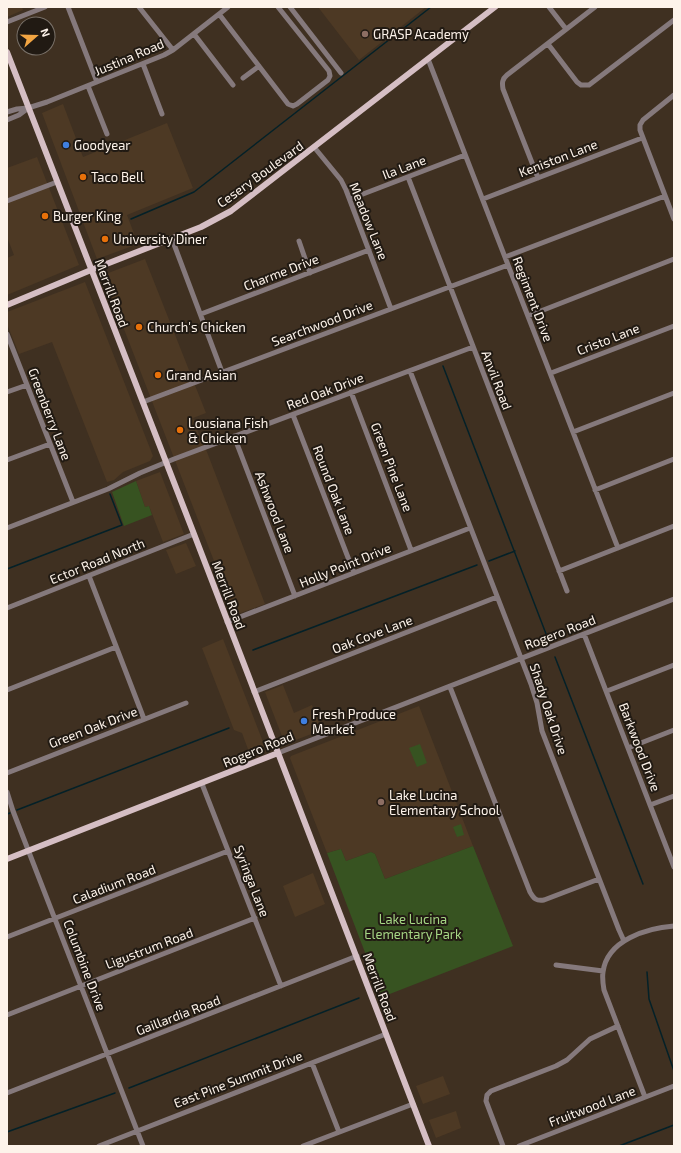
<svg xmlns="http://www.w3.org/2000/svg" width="681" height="1153" font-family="'Exo 2',sans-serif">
<rect width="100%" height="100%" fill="#3f3021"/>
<!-- built -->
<path fill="#4d3924" d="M7 7H22L23 10 7 17Z
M318 7H426L359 60Z
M63 104 83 157 167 123 193 188 127 215 138 244 97 259 42 113Z
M37 157 79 265 7 295V258L14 255 7 237V168Z
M145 259 206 413 193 418 202 443 207 452 265 604 235 615 103 275Z
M85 282 153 456 150 461 123 472 114 480 107 482 52 342 19 354 7 324V312Z
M160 472 184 534 163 542 149 506 145 507 136 481Z
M186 543 196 566 176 574 166 550Z
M223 639 265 747 249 752 242 733 234 730 202 648Z
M283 685 294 713 312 705 322 730 285 744 265 692Z
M419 706 473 846 385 879 375 854 371 852 346 861 341 849 327 853 290 758 291 756Z
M313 873 325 904 295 917 283 886Z
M443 1076 450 1094 423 1104 416 1086Z
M456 1111 461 1128 436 1138 429 1120Z"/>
<!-- green -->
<path fill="#375321" d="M136 481 145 507 149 506 152 515 124 526 112 492Z
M420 744 427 763 417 767 409 748Z
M461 824 464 835 457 837 453 827Z
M473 846 513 946 382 997 327 853 341 849 346 861 371 852 375 854 385 879Z"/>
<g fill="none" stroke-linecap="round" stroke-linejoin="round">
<!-- stream -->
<path stroke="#042128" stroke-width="1.5" d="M131 219 194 192 431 7
M443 366 548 639
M489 561 515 551
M7 569 122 525 110 494
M253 650 477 565
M555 657 643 884
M17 810 229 728
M7 814 10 813
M647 972 649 999 674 1071
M129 1088 359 998
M7 1132 115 1093
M619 1146 674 1125"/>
<!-- minor -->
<path stroke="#85797c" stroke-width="5" d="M68 7 97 82
M139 7 173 50
M290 7 341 73
M549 7 566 29
M219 14 288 104 293 106 297 104 328 80 330 76 329 71 278 7
M7 22 45 7
M194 34 233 85
M548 44 577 82 581 85H589L674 20
M428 59 618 548
M143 64 162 114
M243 78 259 66
M88 86 107 134
M674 95 643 120 640 125V130L674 219
M7 112 17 109 28 108 47 102 164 55 173 50 228 7
M7 120 19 115 27 109
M314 147 341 180 346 190 391 309
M408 177 567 591
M538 178 503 89C502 83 502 79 507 75L595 7
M350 199 465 155
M483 199 642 138
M7 201 57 182
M172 239 222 372
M299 241 310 273
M505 257 665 196
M201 314 369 250
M528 316 674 259
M7 334 73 502
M410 371 531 684 537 703 542 731 619 930 624 941
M551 373 674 326
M7 392 27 385
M351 392 411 550
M143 402 508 265
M293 415 354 573
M573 432 674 393
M234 436 295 596
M7 460 50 444
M595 490 674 459
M7 528 108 489 140 473 174 459 473 347
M559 571 674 526
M89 576 144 719
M7 608 194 534
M227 622 470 528
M584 634 674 867
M450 687 530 892C534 899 536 901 544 900L599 879
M7 690 116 647
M607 691 674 665
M254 692 497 597
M628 748 674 730
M278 753 674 599
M7 773 186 703
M202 784 281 986
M7 792 13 811 143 1146
M650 805 674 796
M7 937 228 851
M556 965 603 971
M7 1015 255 918
M312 1063 339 1132
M7 1093 357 956
M645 1097 604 990C603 984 602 978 603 972 607 940 647 928 674 926
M99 1146 386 1034
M303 1146 413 1104
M503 1146 486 1101 487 1095 491 1091 556 1066 567 1060 590 1039 618 1026
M519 1146 674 1086"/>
<!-- major -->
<path stroke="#d5bec4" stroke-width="6" d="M7 52 194 534 429 1146
M7 305 91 270 201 227 231 211 495 7
M7 859 278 753"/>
</g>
<!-- markers -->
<g fill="#8d6e63" stroke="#211a13" stroke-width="1.5">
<circle cx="365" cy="34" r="4"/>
<circle cx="381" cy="802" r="4"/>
</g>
<g fill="#3f7fe0" stroke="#211a13" stroke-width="1.5">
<circle cx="66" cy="145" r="4"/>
<circle cx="304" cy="721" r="4"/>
</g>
<g fill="#e8710a" stroke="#211a13" stroke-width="1.5">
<circle cx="83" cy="177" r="4"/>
<circle cx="45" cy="216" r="4"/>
<circle cx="105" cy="239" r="4"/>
<circle cx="139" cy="327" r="4"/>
<circle cx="158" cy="375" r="4"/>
<circle cx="180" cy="430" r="4"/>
</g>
<g text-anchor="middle" stroke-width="4" stroke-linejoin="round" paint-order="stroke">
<!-- poi labels -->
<g font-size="13" fill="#fdf3ea" stroke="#211a13" text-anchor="start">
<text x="373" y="39">GRASP Academy</text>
<text x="74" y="150">Goodyear</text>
<text x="91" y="182">Taco Bell</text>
<text x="53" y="221">Burger King</text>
<text x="113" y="244">University Diner</text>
<text x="147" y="332">Church's Chicken</text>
<text x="166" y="380">Grand Asian</text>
<text x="188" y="428">Lousiana Fish<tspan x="188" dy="15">&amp; Chicken</tspan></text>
<text x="312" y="719">Fresh Produce<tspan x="312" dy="15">Market</tspan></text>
<text x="389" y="800">Lake Lucina<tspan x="389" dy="15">Elementary School</tspan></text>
</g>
<!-- street labels -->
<g font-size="13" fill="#fdf3ea" stroke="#211a13">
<text transform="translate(129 57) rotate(-23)" y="5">Justina Road</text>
<text transform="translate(558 158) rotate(-21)" y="5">Keniston Lane</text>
<text transform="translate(404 167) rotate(-21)" y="5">Ila Lane</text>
<text transform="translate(260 174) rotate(-36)" y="5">Cesery Boulevard</text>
<text transform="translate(369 221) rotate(68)" y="5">Meadow Lane</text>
<text transform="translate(281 272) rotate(-21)" y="5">Charme Drive</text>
<text transform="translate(112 293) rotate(69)" y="5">Merrill Road</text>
<text transform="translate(533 299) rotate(69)" y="5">Regiment Drive</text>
<text transform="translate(322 323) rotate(-21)" y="5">Searchwood Drive</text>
<text transform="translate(608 339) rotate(-21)" y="5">Cristo Lane</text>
<text transform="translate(497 380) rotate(69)" y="5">Anvil Road</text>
<text transform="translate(325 391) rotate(-21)" y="5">Red Oak Drive</text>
<text transform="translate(50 414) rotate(69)" y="5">Greenberry Lane</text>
<text transform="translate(392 467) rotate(69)" y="5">Green Pine Lane</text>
<text transform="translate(334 490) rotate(69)" y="5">Round Oak Lane</text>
<text transform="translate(275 512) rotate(69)" y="5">Ashwood Lane</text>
<text transform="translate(97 561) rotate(-22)" y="5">Ector Road North</text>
<text transform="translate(345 565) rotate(-22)" y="5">Holly Point Drive</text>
<text transform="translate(229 595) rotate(69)" y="5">Merrill Road</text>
<text transform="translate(560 632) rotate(-21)" y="5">Rogero Road</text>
<text transform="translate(372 634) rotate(-21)" y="5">Oak Cove Lane</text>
<text transform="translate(549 709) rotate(72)" y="5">Shady Oak Drive</text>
<text transform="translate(93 727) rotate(-21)" y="5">Green Oak Drive</text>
<text transform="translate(640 747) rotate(69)" y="5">Barkwood Drive</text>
<text transform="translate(258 749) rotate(-22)" y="5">Rogero Road</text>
<text transform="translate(252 881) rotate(69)" y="5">Syringa Lane</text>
<text transform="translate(114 884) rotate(-21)" y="5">Caladium Road</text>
<text transform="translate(149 948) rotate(-21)" y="5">Ligustrum Road</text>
<text transform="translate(85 965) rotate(69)" y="5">Columbine Drive</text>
<text transform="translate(380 987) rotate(69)" y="5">Merrill Road</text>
<text transform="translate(178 1015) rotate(-21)" y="5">Gaillardia Road</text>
<text transform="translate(238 1079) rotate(-21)" y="5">East Pine Summit Drive</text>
<text transform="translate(592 1106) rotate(-21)" y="5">Fruitwood Lane</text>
</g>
<!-- park labels -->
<g font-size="13" fill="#a6d785" stroke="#211a13">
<text x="413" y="924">Lake Lucina<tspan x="413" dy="15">Elementary Park</tspan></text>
</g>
</g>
<!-- border -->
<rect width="681" height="1153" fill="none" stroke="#fdf3ea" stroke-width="16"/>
<!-- north arrow -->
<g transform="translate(36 36) rotate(70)"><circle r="19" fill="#211a13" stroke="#797169"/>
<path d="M0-3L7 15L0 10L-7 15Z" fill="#f2a542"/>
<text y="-6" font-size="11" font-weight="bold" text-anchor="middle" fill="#fdf3ea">N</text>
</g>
</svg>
